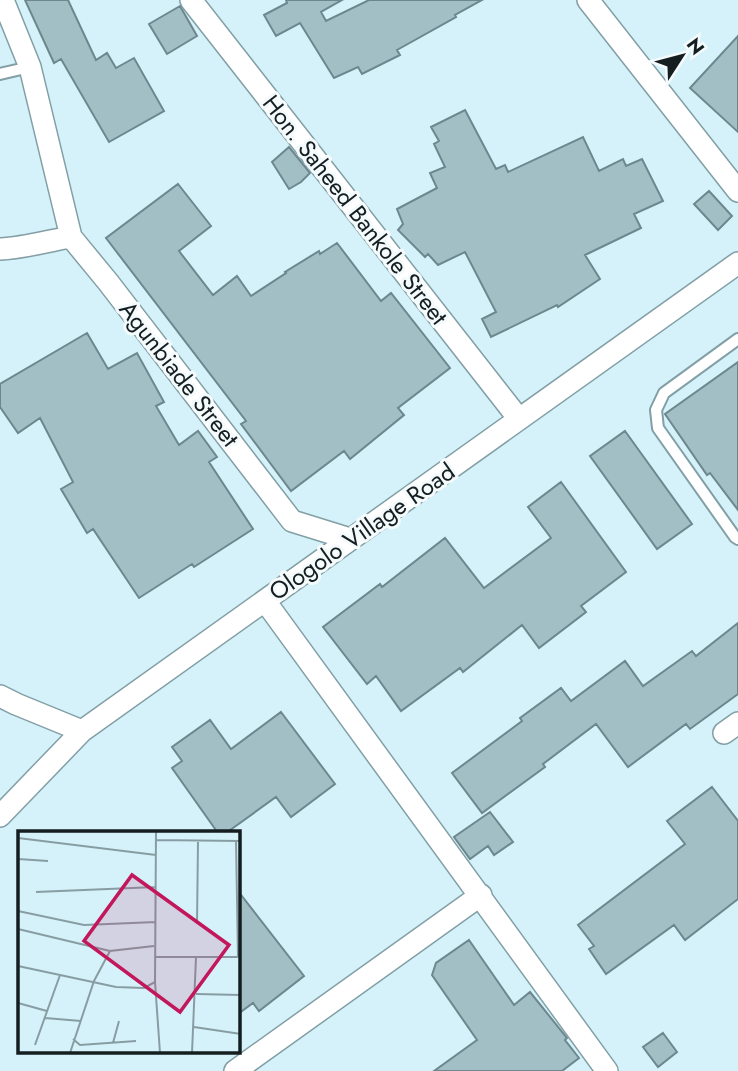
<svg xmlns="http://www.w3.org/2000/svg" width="738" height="1071" font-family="Jost,sans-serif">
<rect width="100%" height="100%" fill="#d5f2fa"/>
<!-- building -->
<path fill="#a3bfc6" stroke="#6d878f" stroke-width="2" d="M25 0H68L96 60 107 53 116 68 134 58 164 111 109 142 61 59 54 63Z
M286 0H342L321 12 326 21 369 0H482L455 15 456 17 397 50 400 55 362 74 358 67 334 78 300 23 276 36 264 15 287 3Z
M180 6 197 36 167 54 149 24Z
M738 36V132L690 88Z
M465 110 496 169 505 165 508 172 583 137 599 171 623 159 626 166 642 159 663 201 634 214 641 228 585 255 600 279 558 307 557 305 491 337 482 319 496 312 465 252 438 265 428 254 425 257 398 230 403 224 397 209 437 188 430 173 445 167 434 144 439 141 431 127Z
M289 147 310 173 301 182 289 189 272 162Z
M178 184 211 226 179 251 213 295 237 276 251 296 286 273 285 272 319 251 320 254 337 243 381 301 391 293 450 368 398 408 404 415 350 459 344 451 291 491 241 424 246 421 106 238Z
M709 191 732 216 718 230 694 204Z
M87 333 108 369 137 353 164 402 156 406 179 445 198 431 217 457 209 462 253 529 194 567 192 564 139 598 93 529 87 533 61 489 73 482 40 418 18 433 0 407V384Z
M738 362V510L710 473 707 475 665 414Z
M625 431 692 524 657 549 590 456Z
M561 482 626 572 581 606 586 612 539 648 522 625 463 672 460 668 401 711 376 676 367 684 323 627 380 584 382 587 445 538 484 588 551 538 528 507Z
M738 623V694L690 729 686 724 628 767 596 724 543 764 545 767 482 813 452 773 522 721 520 718 561 688 571 701 625 661 643 686 692 651 696 656Z
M281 712 335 784 291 817 276 797 226 833H218L172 768 182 761 172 747 210 720 231 749Z
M712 787 738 821V899L685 940 674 925 606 974 589 949 594 946 578 925 685 844 667 821Z
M490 812 513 842 494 855 488 846 470 859 454 837Z
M238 891 304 976 259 1011 253 1003 238 1014Z
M469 940 514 1005 530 992 567 1038 565 1040 579 1058 562 1071H434L477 1040 432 975 436 963Z
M663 1033 677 1052 658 1067 643 1047Z"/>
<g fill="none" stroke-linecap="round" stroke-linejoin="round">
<!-- service casing -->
<g stroke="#839fa6" stroke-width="14">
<path id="service" d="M0 74 30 67
M738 339 664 393 656 410 658 428 735 537 738 539"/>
</g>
<!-- minor casing -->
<g stroke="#839fa6" stroke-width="24">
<path id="minor" d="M3 0 30 67 71 237
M191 0 519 419
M588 0 738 191
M0 249C24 248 47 241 71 237L108 282 292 521 350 539
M265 601 607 1071
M0 696 16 704 82 731
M724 733 738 723
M0 816 82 731 738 263
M235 1071 481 895"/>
</g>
<!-- service -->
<use href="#service" stroke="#fff" stroke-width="10"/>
<!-- minor -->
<use href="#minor" stroke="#fff" stroke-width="21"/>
</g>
<g text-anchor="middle" stroke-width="6" stroke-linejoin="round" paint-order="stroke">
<!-- street labels -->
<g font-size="24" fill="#141e21" stroke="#f5fbfc">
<text transform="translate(355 210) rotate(52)" y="8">Hon. Saheed Bankole Street</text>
<text transform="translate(179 374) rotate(52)" y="8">Agunbiade Street</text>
<text transform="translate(362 532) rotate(-35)" y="8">Ologolo Village Road</text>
</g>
</g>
<!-- overview -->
<g transform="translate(18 831)">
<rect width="222" height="222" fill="#d5f2fa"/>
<path fill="none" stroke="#889da3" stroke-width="2" d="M138 1 137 151 142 222M0 7 138 24M138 9 223 10M218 10 220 126M0 28 30 30M18 61 138 56M0 80 66 94 138 91M179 93 180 11M0 98 92 120M137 126H220M0 135 98 156 126 157 137 151M178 163 223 164M0 172 29 180M27 187 63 190M176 196 223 203M55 208 62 214 118 210M95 212 101 190M17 214 42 144M52 222 76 150 92 120 136 115M174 222 178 126"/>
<path fill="#c2185b" fill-opacity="0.15" stroke="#c2185b" stroke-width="3.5" d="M114 44 211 114 162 181 66 110Z"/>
<rect width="222" height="222" fill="none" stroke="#141e21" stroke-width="3.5"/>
</g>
<!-- north arrow -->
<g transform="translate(682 56) rotate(54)" stroke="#f5fbfc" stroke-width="5" paint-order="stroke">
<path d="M0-5L12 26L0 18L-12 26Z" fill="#141e21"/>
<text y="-10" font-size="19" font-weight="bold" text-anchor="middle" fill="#141e21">N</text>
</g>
</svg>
